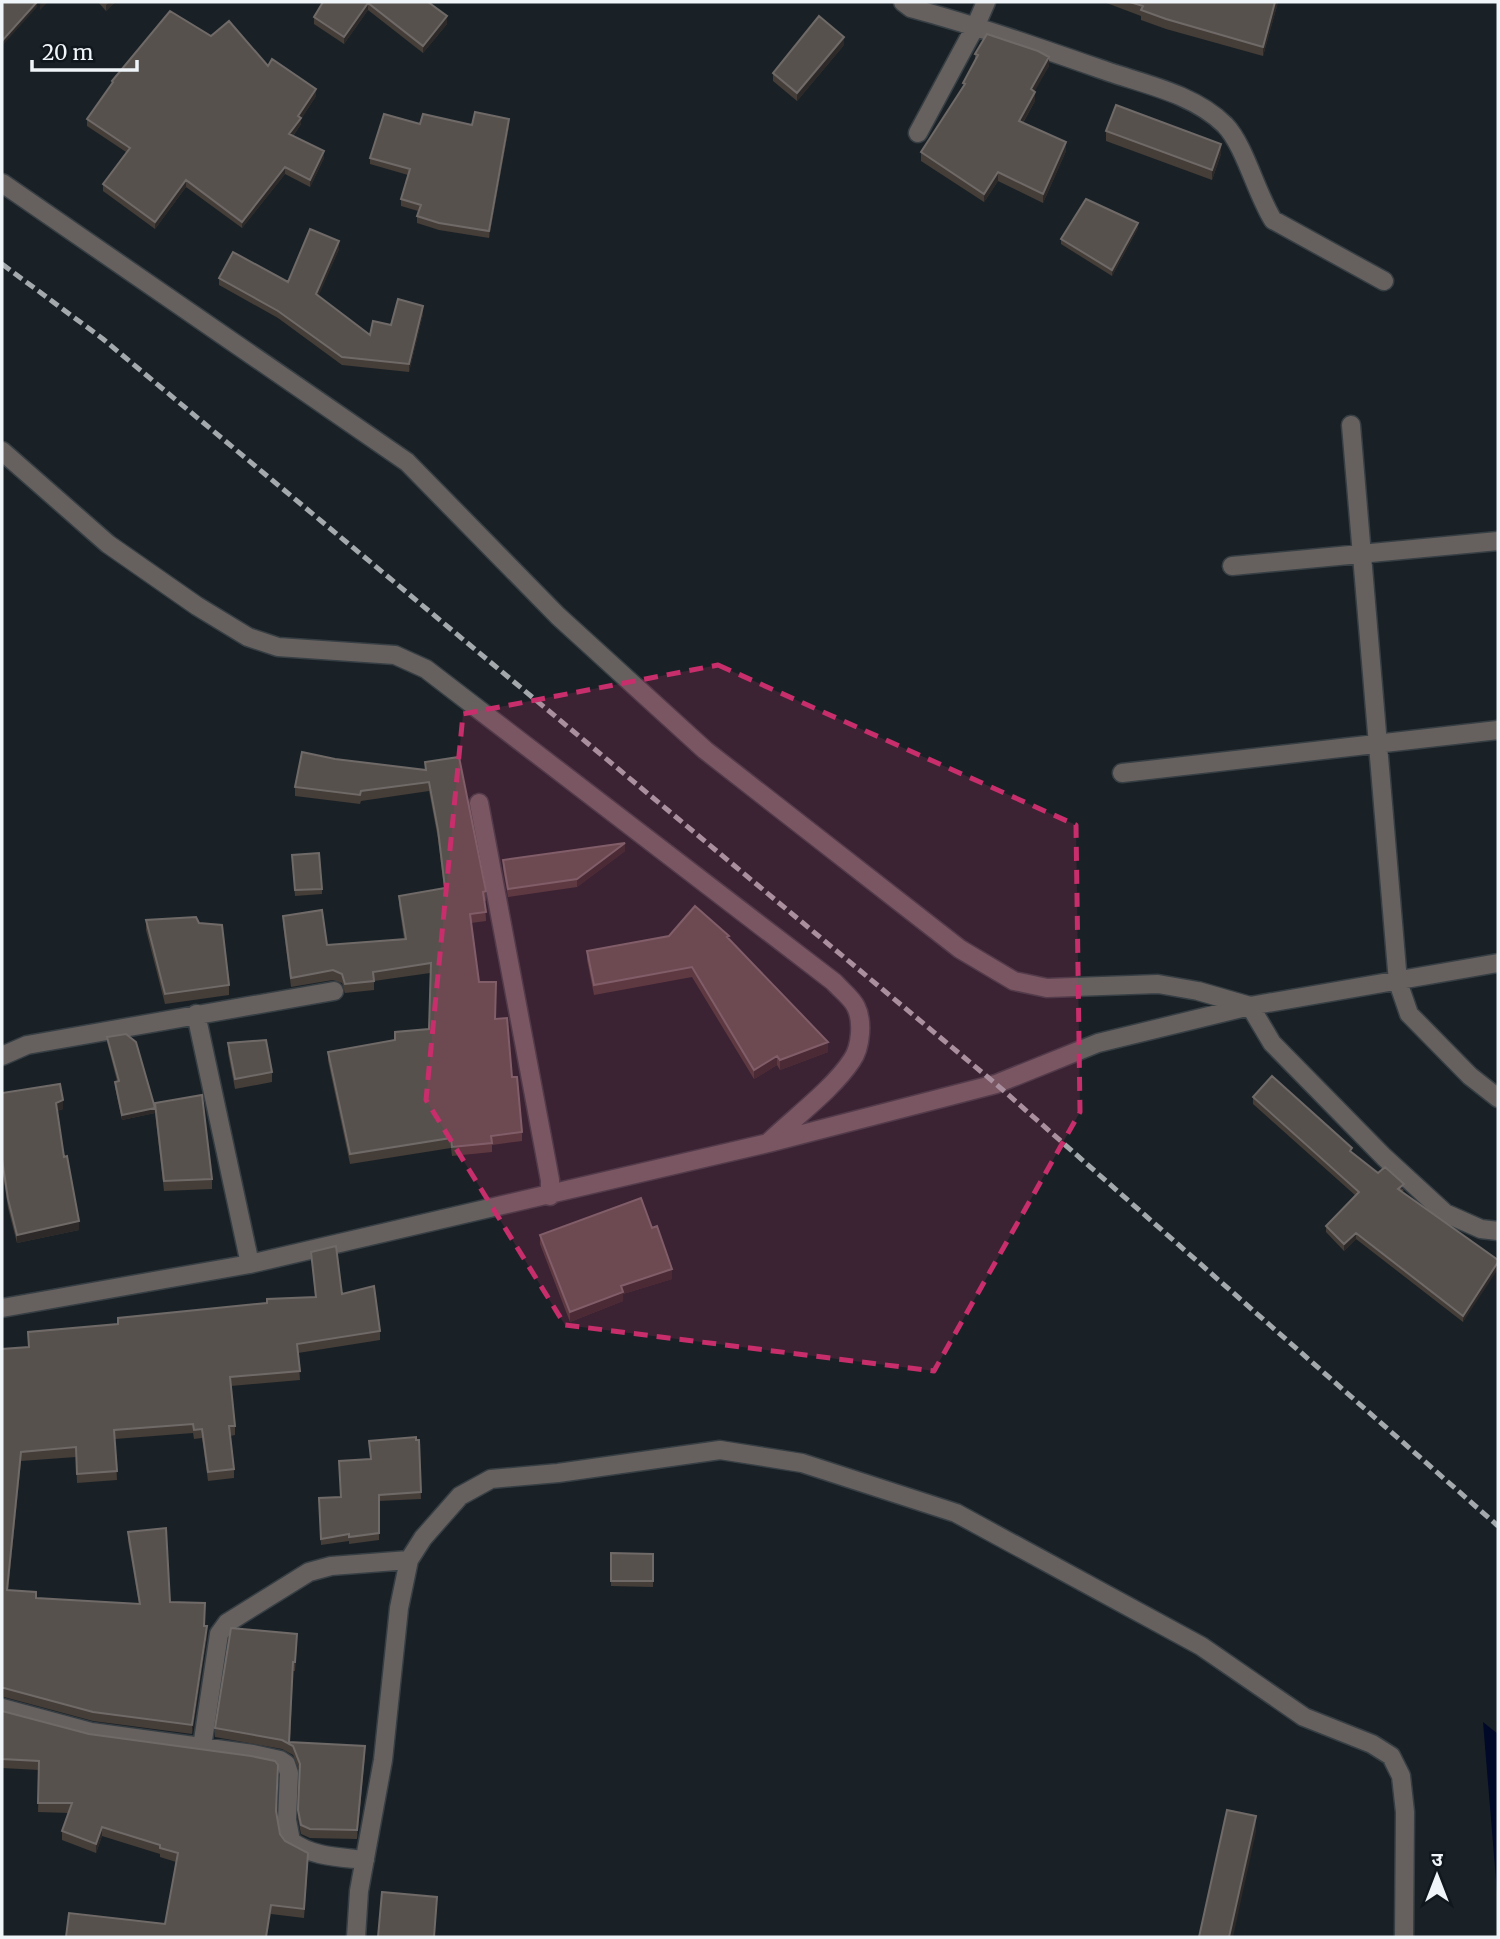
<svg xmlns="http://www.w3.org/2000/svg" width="1500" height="1939" font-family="Merriweather,'Noto Sans Devanagari',serif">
<rect width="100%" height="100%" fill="#192126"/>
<!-- water -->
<path fill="#000927" d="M1483 1722 1498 1734V1904Z"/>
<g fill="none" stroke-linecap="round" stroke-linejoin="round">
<!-- street casing -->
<g stroke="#373f44" stroke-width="21">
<path id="street" d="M903 2 911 8C978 26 1043 49 1109 72 1148 85 1195 95 1225 125 1245 146 1256 193 1273 220L1384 281
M918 133 976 25 986 2
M2 183 407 462 558 616 705 750 960 949 1014 981 1047 988 1158 984 1198 991 1250 1006 1272 1043 1384 1157 1445 1213 1481 1229 1498 1231
M1351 425 1398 982 1409 1014 1470 1076 1498 1098
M2 451 108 544 197 606 248 637 278 647 395 655 426 669 834 982C841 990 852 998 856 1007 863 1021 861 1047 852 1060 834 1088 795 1117 770 1141
M1232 566 1498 541
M1122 773 1498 730
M479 803 550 1180V1196
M196 1014 250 1264
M2 1056 27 1045 334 991
M2 1308 250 1264 768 1143 996 1084 1098 1043 1250 1006 1498 963
M2 1708 91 1732 253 1754 280 1760 286 1764 289 1773 287 1820 291 1841C312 1857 339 1857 365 1860
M202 1747 219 1634 227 1623 309 1572 331 1566 409 1560
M356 1937 359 1891 383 1760 399 1608 409 1560 423 1538 460 1496 491 1479 558 1473 720 1450 802 1463 956 1513 1201 1646 1304 1717 1372 1744 1391 1756 1401 1776 1405 1812 1404 1937"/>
</g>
<!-- street -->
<use href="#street" stroke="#66615f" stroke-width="18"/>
<!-- rail -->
<path stroke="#a3a9ad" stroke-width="5" stroke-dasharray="10 5" stroke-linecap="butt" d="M2 264 103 339 996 1084 1498 1526"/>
</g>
<!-- wall -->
<path fill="#453d38" d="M98 2H115L106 11Z
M323 2H428L447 24 423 53 368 10 344 44 314 24V17Z
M1104 2H1278L1263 56 1166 29 1141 20V16Z
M211 36 268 66 316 96 301 119V124L293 136 324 158 310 187 285 174 242 228 186 187 155 229 103 191V184L126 152 87 126V119L112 84V81Z
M844 45 797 101 773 81V73Z
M975 54 1049 66 1034 91 1035 101 1023 123 1066 151 1043 203 998 181 984 202 921 161V152L963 86V83L975 60Z
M420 124 509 126 489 238 439 230 417 223V216L418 211 401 206V199L408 175 370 164V158Z
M1106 131 1221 154 1212 180 1106 141Z
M1138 228 1112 276 1061 244V239Z
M339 249 318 296 370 335 391 325 423 314 409 372 342 365 278 318 219 285V278L288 282Z
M335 759 425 770V762L486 891V901H485L486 921 471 923 479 982 495 1019 512 1077 522 1132V1141L492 1145V1152L452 1156 451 1148 350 1164 328 1061V1052L395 1040V1032L429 1029 430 973 374 981V990L345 993 342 983 333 980 291 987 283 925V916L327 945 404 939 399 905V896L444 888 438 839 429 791 361 801 360 804 295 796V787Z
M625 851 577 887 508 897 503 869V860Z
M292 860 322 889V894L295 896Z
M146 920 229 985V995L165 1004 146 930Z
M729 939 828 1052 780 1070 777 1065 754 1079 692 977 594 995 587 960V951Z
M107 1037 155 1108 212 1179V1189L164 1191 155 1113 122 1120 115 1087V1082L117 1081 107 1042Z
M228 1043 272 1072V1082L235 1089 228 1053Z
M2 1093 63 1109 57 1111 64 1157 79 1230 17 1243 8 1208 2 1168Z
M1253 1097 1352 1152 1378 1173 1404 1190 1402 1192 1498 1260 1463 1322 1356 1239 1344 1251 1326 1232V1226L1356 1196 1253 1104Z
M540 1235 672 1279 623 1294V1301L570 1322 540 1244Z
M311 1252 342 1294 380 1331V1340L298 1353 300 1380 231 1386 235 1426V1435L230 1436 234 1469V1478L208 1481 202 1438 194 1439 193 1433 115 1439 117 1480 77 1483 76 1457 21 1461 8 1591 36 1598 139 1604 128 1541V1532L170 1602 205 1626 207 1636 192 1734 93 1721 4 1697 2 1698V1349L29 1347 28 1332 118 1324V1318L267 1303 315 1297Z
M416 1440H419L421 1499 379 1501V1540L349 1544V1541L321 1545 319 1505 340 1497 370 1459Z
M611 1553 653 1554V1587L611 1586Z
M297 1643 295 1671H293L290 1742 365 1755 357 1839 310 1838 301 1834 298 1819 300 1772 293 1755 282 1749 215 1737V1728Z
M2 1711 276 1812 280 1834 285 1841 308 1862 304 1918 271 1914 165 1924 176 1862 160 1857V1854L102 1836 96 1853 62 1840V1831L69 1813 38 1812 39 1770 2 1768Z"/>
<!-- shaded-wall -->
<path fill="#2c2928" d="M37 2V7L2 46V41Z
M43 2H48L40 10V4Z
M110 2H115L106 11V5Z
M1275 2H1278L1263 56V47Z
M368 3V10L344 44V37Z
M447 16V24L423 53V46Z
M844 37V45L797 101V93Z
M1049 57V66L1031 98V89Z
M316 89V96L301 119V124L289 141V134L298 116Z
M1035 92V101L1019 129V121Z
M509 119V126L489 238V231Z
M1066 142V151L1043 203V194Z
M1221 144V154L1212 180V170Z
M324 151V158L310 187V180Z
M285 167V174L242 228V222Z
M998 172V181L984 202V194Z
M186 180V187L155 229V222Z
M1138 223V228L1112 276V270Z
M339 241V249L316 302V294Z
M423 306V314L409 372V364Z
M625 843V851L577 887V879Z
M828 1042V1052L780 1070V1060Z
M777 1056V1065L754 1079V1070Z
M63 1100V1109L56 1111V1103Z
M155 1108V1113L122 1120V1115Z
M79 1221V1230L17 1243V1235Z
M1356 1233V1239L1344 1251V1244Z
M1498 1262V1269L1463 1322V1316Z
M672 1269V1279L623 1294V1301L570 1322V1312L621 1286Z
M21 1452V1461L7 1600V1590Z
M207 1626V1636L192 1734V1725Z
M2 1688H4V1697L2 1698Z
M365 1746V1755L357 1839V1830Z
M1256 1816V1832L1233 1937H1229Z
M102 1827V1836L96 1853V1844Z
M271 1905V1914L267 1937H266Z"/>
<!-- building -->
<path fill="#57514d" stroke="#6f6a68" stroke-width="2" d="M2 2H37L2 41Z
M323 2H428L447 16 423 46 368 3 344 37 314 17Z
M1130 2H1275L1263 47 1166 19 1141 10 1143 6Z
M170 11 211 36 229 21 268 66 272 59 316 89 298 116 301 118 289 134 324 151 310 180 285 167 242 222 186 180 155 222 103 184 130 148 87 119 113 82 112 81Z
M819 16 844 37 797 93 773 73Z
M987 34 1038 51 1049 57 1031 89 1035 92 1019 121 1066 142 1043 194 998 172 984 194 921 152 965 84 963 83 978 55 975 54Z
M1116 105 1221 144 1212 170 1106 131Z
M475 112 509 119 489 231 439 223 417 216 421 205 401 199 410 169 370 158 384 114 420 124 423 114 472 125Z
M1086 199 1138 223 1112 270 1061 239Z
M310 229 339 241 316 294 370 335 373 321 391 325 398 299 423 306 409 364 342 357 278 311 219 278 233 252 288 282Z
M302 752 335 759 426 770 425 762 459 757 486 891 483 892 486 912 470 914 479 982H496L495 1019 507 1018 512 1077H517L522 1132 491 1136 492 1143 452 1147 451 1138 350 1154 328 1052 395 1040V1032L429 1029 431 963 373 972 374 981 345 984 342 974 333 970 291 978 283 916 322 910 327 945 406 939 399 896 445 888 438 830 429 782 361 791 360 795 295 787Z
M625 843 577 879 508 889 503 860Z
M319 853 322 889 295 890 292 855Z
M695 906 729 936 727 937 828 1042 780 1060 777 1056 754 1070 692 967 594 985 587 951 669 936Z
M196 917 199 923 222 925 229 985 165 994 146 920Z
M126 1034 136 1042 155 1108 122 1115 115 1082 119 1081 107 1037Z
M266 1040 272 1072 235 1079 228 1043Z
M1272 1076 1352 1148 1350 1151 1378 1173 1385 1167 1404 1184 1398 1189 1498 1260V1262L1463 1316 1356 1233 1344 1244 1326 1226 1359 1192 1253 1097Z
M60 1084 63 1100 56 1103 64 1157 67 1156 79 1221 17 1235 8 1199 2 1159V1093Z
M202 1095 212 1179 164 1181 155 1103Z
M641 1198 652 1228 657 1226 672 1269 621 1286 623 1292 570 1312 540 1235Z
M336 1246 342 1294 374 1286 380 1331 297 1344 300 1371 230 1377 235 1426H229L234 1469 208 1472 202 1429 194 1430 193 1424 114 1430 117 1471 77 1474 76 1447 21 1452 7 1590 36 1592V1598L140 1604 128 1532 166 1528 170 1602 205 1603 204 1626H207L192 1725 93 1712 4 1688H2V1349L29 1347 28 1332 118 1324V1318L267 1303V1299L316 1297 311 1252Z
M416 1437V1440H419L421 1492 379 1495V1533L349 1537V1534L321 1539 319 1498 341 1497 339 1461 371 1459 369 1441Z
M611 1553 653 1554V1581H611Z
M231 1628 297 1634 295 1662H293L289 1742 365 1746 357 1830 310 1829 301 1825 298 1810 300 1764 293 1746 282 1740 215 1728Z
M2 1711 89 1734 251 1756 275 1761 278 1765 276 1811 280 1834 285 1841 308 1853 304 1909 271 1905 266 1937H66L69 1913 165 1924 178 1853 160 1848V1845L102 1827 96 1844 62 1831 72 1803H38L39 1761 2 1759Z
M1227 1810 1256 1816 1229 1937H1199Z
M382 1892 437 1897 434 1937H378Z"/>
<!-- marked area -->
<path fill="#c72e6b" fill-opacity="0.2" stroke="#c72e6b" stroke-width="5" stroke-dasharray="14 9" stroke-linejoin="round" d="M718 665 1076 825 1080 1112 934 1371 565 1325 426 1100 463 714Z"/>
<!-- border -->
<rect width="1500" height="1939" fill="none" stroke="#f0f5f9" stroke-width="7"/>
<!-- north arrow -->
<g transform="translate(1437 1876)" stroke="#10171d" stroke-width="5" paint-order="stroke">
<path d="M0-5L12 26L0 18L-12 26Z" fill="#f0f5f9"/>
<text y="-10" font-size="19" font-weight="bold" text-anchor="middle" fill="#f0f5f9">उ</text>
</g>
<!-- scale -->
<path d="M32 60v10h105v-10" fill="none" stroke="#f0f5f9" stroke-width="3.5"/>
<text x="42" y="60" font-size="21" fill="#f0f5f9" stroke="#10171d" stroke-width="5" paint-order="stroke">20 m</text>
</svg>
